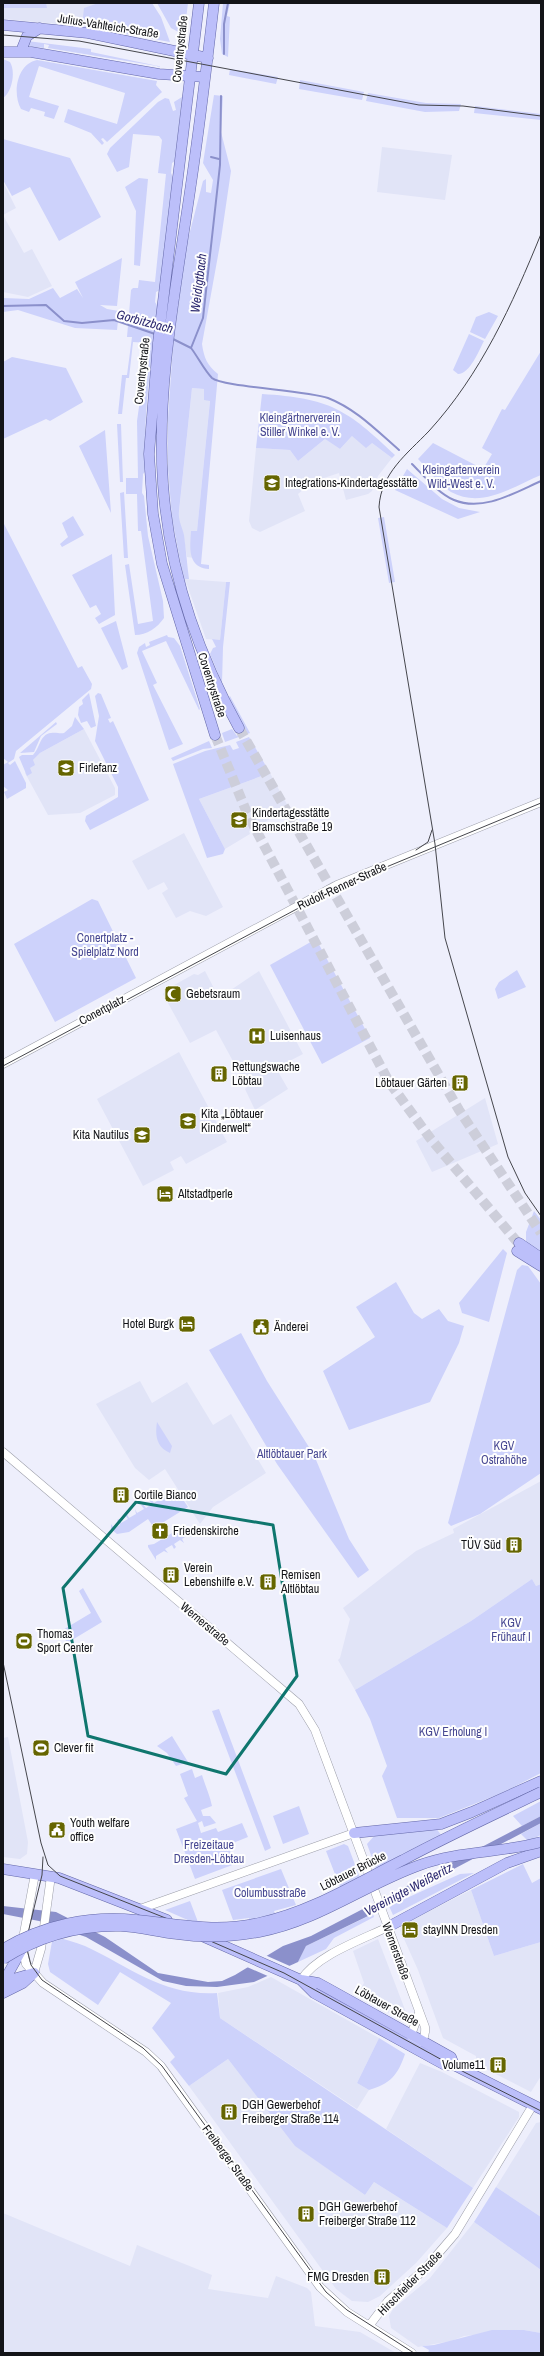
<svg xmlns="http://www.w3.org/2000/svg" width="544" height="2356" font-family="'Archivo Narrow',sans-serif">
<rect width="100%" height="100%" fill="#eeeffc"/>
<!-- built -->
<path fill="#e1e4f7" d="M3 3H98L85 8 82 26 3 19Z
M382 147 452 155 445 200 377 192Z
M3 182 16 208 3 215 24 253 32 249 52 286 28 297 3 292Z
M192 388 205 389 210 400 197 531 201 559 187 557 183 533 178 521Z
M352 436 372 443 392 458 378 476 372 491 368 494 346 500 339 473 312 482 298 494 305 511 260 532 252 528 249 521 256 448 290 450 298 461 325 439 340 449Z
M185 579 226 582 220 640 206 639Z
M84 729 115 788V795L80 813 48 815 25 773 30 763 40 753Z
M270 773 289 808 249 831 250 834 225 849 199 799Z
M184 833 223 907 206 916 190 911 176 918 162 893 168 889 164 882 148 890 132 861Z
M205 971 219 998 259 971 303 1054 276 1068 288 1089 255 1110 245 1089 247 1087 216 1030 190 1043 163 994 167 989 194 974 198 975Z
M179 1052 227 1142 186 1164 181 1156 170 1162 174 1170 143 1186 97 1099Z
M485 1098 498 1144 432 1172 416 1141Z
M140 1381 152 1403 187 1382 213 1425 231 1414 266 1473 213 1507 200 1524 165 1469 149 1480 135 1468 96 1404Z
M541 1481V1584L536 1586 532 1579 471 1621 355 1690 338 1660 340 1658 350 1619 343 1608 416 1551 454 1533 453 1529Z
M8 1737 28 1842 27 1854 20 1859 3 1857V1738Z
M471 1890 494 1956 541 1942V2076L531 2092 476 2064V2056L443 2038 418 1970 400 1930 402 1925Z
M378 1939 407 2015 402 2020 357 1995 364 1983 353 1951Z
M271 1977 379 2038 357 2083 369 2090 357 2109 220 2018 218 1993 248 1987Z
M228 2059 296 2146 365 2195 374 2182 447 2228 416 2263 380 2296 368 2302 352 2301 336 2289 189 2086Z
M420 2063 442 2072 519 2112V2117L473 2188 386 2129Z
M541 2122V2217L496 2187 533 2128 536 2123Z
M3 2213 130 2266 137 2245 212 2275 208 2289 268 2298 276 2276 307 2288 311 2292 315 2326 360 2332 396 2353H3Z
M474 2222 541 2270V2333L524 2330 464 2336 451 2341 418 2347 391 2328 389 2316 393 2309 430 2278Z"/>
<!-- green -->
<path fill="#cdd2fb" d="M3 3H46L47 8H3Z
M98 3H152L161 17 170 42 82 26 84 8Z
M157 3H188L184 35 171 28Z
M223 3H230L227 16 230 17 228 57 222 54 220 39Z
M27 41 91 49V52L163 67 48 48 49 45 44 44V48L26 46Z
M3 59 10 62C16 72 12 92 3 98Z
M37 60 157 81 156 85 162 92 107 142 103 138 101 139 104 143 102 145 91 133 64 122 68 109 117 124 125 93 39 66 29 97 59 106 54 119 44 116 45 112 31 108 29 112 21 109C12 93 17 64 37 60Z
M230 69 278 77 276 84 229 75Z
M300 80 364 92 362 100 299 89Z
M368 93 426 103 461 104 459 111 425 112 366 101Z
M214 95 223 96 221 132 231 171 221 239 202 344C204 358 207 365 218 374L201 564 209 565V569C187 568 190 547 191 531H197L210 401 204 400V389L192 388 179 511C178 521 182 526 184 535 186 550 187 564 189 579H185L189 596 181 566 172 518 168 469V418L173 346 186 247 203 181 206 179V192L211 193 213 180 203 163Z
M182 97 175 161 172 163 171 173 173 177 160 290 156 292 155 302 158 307C151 362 143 416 145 472L143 474 142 493 144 496 148 536 163 601 164 618C157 628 147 635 135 635L125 565 129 564 138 624 153 621 141 531H138L137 494H126V478H138L137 421 148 343 133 342 129 378H126L122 414H118L122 375H127L132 337H127L131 290 133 288H138L139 280 155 282 166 174 158 173 162 140 159 136 133 134 129 167 117 172 107 154 110 148 158 102 165 98 169 99 173 111 176 110 174 102Z
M475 106 541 114V120L474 113Z
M3 139 70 158 101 217 59 241 30 187 12 196 3 180Z
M139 178 148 179 140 266 134 265 136 211 125 187Z
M122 258 117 306 100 305 107 309 119 311 117 330 75 328 18 310 3 312V298L29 299 53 288 60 298 77 289 83 298 75 282Z
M489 312 498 316 485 339 470 332 476 317Z
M469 334 484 341C479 350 470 374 458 374L453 370Z
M541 351V475C512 487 482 509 451 492 439 485 428 469 418 459L433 443 483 469 492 454 482 448 502 409 505 410Z
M12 357 66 368 83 402 50 421 46 419 3 439V362Z
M262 394C329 398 347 409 395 455L392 458 372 443 366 448 352 436 340 449 325 439 298 461 290 450 256 448Z
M117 424H121L123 482H120Z
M105 430 111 513 79 446Z
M407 469 442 499 459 508 480 512 458 519 395 490Z
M124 492 128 558H124L120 493Z
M73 516 84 535 62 547 60 544 68 537 62 523Z
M384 517 395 582 389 583 378 518Z
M3 522 78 668 82 666 92 684 91 689 16 751 14 759 8 763 10 765 15 761 26 783V788L7 799 4 792 8 790 3 786V765L8 762 3 758Z
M112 554 115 615 99 624 95 618 101 614 96 605 90 608 72 575Z
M226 582H230L223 647 222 683 210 654 213 648 216 647 212 639 220 640Z
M116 621 128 667 122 670 101 628Z
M167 635 168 637 174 638 180 646 200 709 199 710 166 641 142 651 157 683 153 685 183 744 169 750 137 653 139 647 145 643 146 647 150 645 149 642Z
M89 693 96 726 91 728 87 721 81 723 78 715 79 707 83 704 82 700Z
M98 693 101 694 111 718 108 719 110 723 113 721 149 800 90 830 85 821 86 816 118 797V787L95 741 99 716 95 696Z
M230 696 250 733 225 742 222 733 232 729 237 736 241 732 229 697Z
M75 717 84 729 40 753 33 760 35 765 30 768 32 773 27 776 19 757 22 755H33C40 748 40 734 51 733 56 732 60 734 64 733L72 726Z
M56 722 57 724 41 736 34 752 20 753Z
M249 737 270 773 199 799 225 849 223 854 207 858 173 764 205 751 230 745 233 750 239 748 236 742Z
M209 741 212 748 203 749 173 761 171 758Z
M92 899 98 901 136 978 55 1022 14 944Z
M316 939 370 1038 322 1064 270 965Z
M517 970 526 987 498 999 495 989 499 982Z
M534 1211 541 1220V1255L526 1241V1232Z
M503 1249 507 1253 489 1322 462 1313 459 1303Z
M522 1265 528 1266 541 1284V1473L480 1514 451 1526 448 1523 513 1285 517 1270Z
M396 1282 414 1313 422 1319 439 1309 448 1321 464 1326 459 1343 430 1402 349 1430 323 1371 375 1337 356 1307Z
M241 1333 267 1381 314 1455 349 1539 369 1570 358 1578 277 1464 209 1350Z
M157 1422 172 1446 170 1453C156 1447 155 1435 157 1422Z
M158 1495H165L172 1500 180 1495 188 1507 154 1528 148 1519 129 1532 117 1534 111 1529V1524L114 1528 120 1525 117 1520 119 1519 121 1523 128 1519 125 1515 127 1514 129 1518 136 1514 135 1509 137 1513 144 1509 141 1505 143 1504 146 1508 152 1504 149 1500 151 1499 154 1503 160 1499Z
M201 1527 196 1535 193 1531 190 1534 192 1537 188 1535 182 1539 184 1543 180 1540 174 1544 176 1547 174 1549 172 1545 165 1549 168 1553 164 1551 156 1556V1560L148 1547V1545L154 1544 177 1530 180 1534 190 1528Z
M532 1579 536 1586 541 1584V1773L502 1793 439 1818H397L382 1776 387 1766 370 1719 355 1690 471 1621Z
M83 1588 102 1622 67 1643 61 1631 91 1613 79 1591Z
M219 1709 271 1848 265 1851 212 1711Z
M172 1736 188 1762 176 1766 167 1753 157 1746Z
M192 1769 195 1778 202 1775C205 1785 210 1796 212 1806L201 1810 203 1816H210L216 1823 204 1827 202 1821 198 1823 201 1833 216 1828 218 1832 242 1823 248 1837 228 1845 235 1864 195 1879 176 1829 197 1821 184 1798 188 1796 180 1774Z
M541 1801V1816L522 1826 513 1816Z
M299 1806 309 1834 283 1844 273 1816Z
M541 1823V1835L528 1841 521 1834Z
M436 1828 441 1835 376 1869 367 1844 375 1835Z
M344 1844 348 1846 360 1878 340 1887 326 1851Z
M523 1864 532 1883 541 1878V1942L494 1956 471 1890Z
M281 1869 296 1905 274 1911 282 1931 254 1935 249 1918 233 1920 222 1890Z
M474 1873 393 1915 389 1906 460 1874Z
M190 1901 198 1922 190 1921 165 1910Z
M373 1914 374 1917 334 1938 326 1949 298 1962 306 1946Z
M53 1936C64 1939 75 1942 85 1946 132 1968 163 1996 217 1993L220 2018 473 2188 447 2228 374 2182 365 2195 295 2146 228 2059 189 2086 170 2062 175 2057 152 2028 171 2003 120 1972 98 2005 50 1972 48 1964Z
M379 2038 405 2054C398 2075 390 2084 369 2090L357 2083Z
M496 2187 541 2217V2270L474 2222Z
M492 2330H524L541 2333V2353H428L429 2350 422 2346 434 2345Z"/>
<!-- water -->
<path fill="#8b90cb" d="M541 1816V1823L399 1898 395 1903 306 1946 298 1962 254 1982 217 1987 186 1986 163 1981 86 1937 39 1921 3 1914V1906L56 1912 105 1937 158 1973 208 1982 222 1981 235 1975 283 1946 311 1936Z"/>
<!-- pier -->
<path fill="#eeeffc" d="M265 1955 292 1967 270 1977 247 1967Z"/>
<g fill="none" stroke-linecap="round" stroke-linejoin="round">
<!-- stream -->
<path stroke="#8b90cb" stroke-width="2" d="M224 54V24L228 3
M221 96 220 165 203 318 191 348C198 357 204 370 212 378 222 387 305 390 328 398 356 409 376 430 399 450
M211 157 219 159
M3 306 46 305 64 321 82 323 114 320 155 334
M171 338 191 348
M412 464C424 476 438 493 454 500 483 512 514 493 541 481"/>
<!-- major-tunnel -->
<path stroke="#cdceda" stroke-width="10" stroke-dasharray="10 5" stroke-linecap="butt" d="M239 728 459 1110 541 1233
M215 735 247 813 389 1082 430 1138 524 1250"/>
<!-- minor casing -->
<g stroke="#9b9da8" stroke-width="9">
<path id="minor" d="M3 1064 337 885 541 802
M3 1452 299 1704 315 1730 368 1872
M374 1889 425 2027C426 2038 422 2041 413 2048L411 2035 419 2013
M140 1909 354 1833
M24 1933 35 1874
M23 1952 26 1964 43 1983 146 2052 161 2066 320 2287 347 2312 412 2353
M34 1973 41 1949 51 1876
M301 1980C317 1955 361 1940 388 1927
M369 2326 388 2301 424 2270 455 2234 533 2105"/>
</g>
<!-- major casing -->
<g stroke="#6468a9" stroke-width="11">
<path id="major" d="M199 3 158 343 149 454 153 514 162 564 215 735
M214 3C207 63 200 124 191 184 177 283 156 384 163 484 169 570 198 654 239 728
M3 25 88 33 208 58
M21 51 27 36 40 28
M3 52H31L159 74 205 77
M519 1243 541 1258
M517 1251 541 1266
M354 1833 441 1824 472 1812 541 1781
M3 1869 59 1878 167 1920
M388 1927 507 1863 541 1851
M204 1937 301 1980 318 1983 329 1989 451 2057 454 2065
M301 1980 314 1993 434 2059 445 2065H454L541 2109
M4 1981 22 1949
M3 1982 34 1973
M3 1993 23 1983 34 1973"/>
</g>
<!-- minor -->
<use href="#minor" stroke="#fff" stroke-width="8"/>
<!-- major -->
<use href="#major" stroke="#bcbffa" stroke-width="10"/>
<!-- tram -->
<path stroke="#45464c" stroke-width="1" d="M3 35 79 41 419 105 463 106 541 116
M541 234C512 305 481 374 429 431 407 454 381 473 379 507L435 844 445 938 508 1157 525 1193 541 1216
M416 850 428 842 432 830
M3 1066 338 887 541 803
M3 1662 41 1843 48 1865 60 1876 173 1921
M28 1933 42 1875 43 1857
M208 1940 284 1973 464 2072 541 2111
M27 1949 31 1965 42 1980 143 2048 162 2066 326 2292 347 2310 414 2353"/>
<!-- major-bridge casing -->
<g stroke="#6468a9" stroke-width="11" stroke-linecap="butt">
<path id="major-bridge" d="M3 1949C43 1925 90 1915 136 1920 180 1924 214 1933 259 1923 311 1912 357 1883 403 1860 448 1836 495 1814 541 1792
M3 1959C38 1937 79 1925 121 1926 140 1927 158 1932 177 1934 204 1938 232 1937 259 1932 318 1921 364 1885 420 1865 459 1851 501 1853 541 1842"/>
</g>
<!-- major-bridge -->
<use href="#major-bridge" stroke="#bcbffa" stroke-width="10"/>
</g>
<!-- marked area -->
<path fill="none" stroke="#0f766e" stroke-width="3" stroke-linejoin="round" d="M136 1502 273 1525 297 1676 226 1774 88 1736 63 1588Z"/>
<!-- icons -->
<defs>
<g id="school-square" transform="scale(0.9)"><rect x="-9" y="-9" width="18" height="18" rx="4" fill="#656500" stroke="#fefefe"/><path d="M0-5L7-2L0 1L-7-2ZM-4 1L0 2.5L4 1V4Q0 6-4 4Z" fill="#fff"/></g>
<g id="mosque-square" transform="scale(0.9)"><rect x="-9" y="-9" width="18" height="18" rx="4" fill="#656500" stroke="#fefefe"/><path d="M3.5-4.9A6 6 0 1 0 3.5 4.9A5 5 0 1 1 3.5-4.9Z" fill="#fff"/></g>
<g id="hospital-square" transform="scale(0.9)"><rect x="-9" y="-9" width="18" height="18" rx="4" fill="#656500" stroke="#fefefe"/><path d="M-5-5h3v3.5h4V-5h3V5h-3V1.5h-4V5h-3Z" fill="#fff"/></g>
<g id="building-square" transform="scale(0.9)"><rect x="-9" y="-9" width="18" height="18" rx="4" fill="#656500" stroke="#fefefe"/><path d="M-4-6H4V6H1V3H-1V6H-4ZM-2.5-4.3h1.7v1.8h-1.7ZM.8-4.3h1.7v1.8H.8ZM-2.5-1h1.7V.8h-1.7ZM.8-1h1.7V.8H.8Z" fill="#fff"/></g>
<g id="hotel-square" transform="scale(0.9)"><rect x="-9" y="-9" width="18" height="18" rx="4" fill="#656500" stroke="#fefefe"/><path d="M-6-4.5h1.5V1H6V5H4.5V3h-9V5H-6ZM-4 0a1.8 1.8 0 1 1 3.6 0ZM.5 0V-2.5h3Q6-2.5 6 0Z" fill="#fff"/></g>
<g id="civic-square" transform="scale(0.9)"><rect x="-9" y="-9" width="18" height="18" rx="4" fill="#656500" stroke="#fefefe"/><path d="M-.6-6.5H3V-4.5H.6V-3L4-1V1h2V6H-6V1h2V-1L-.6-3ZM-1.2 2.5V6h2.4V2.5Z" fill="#fff"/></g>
<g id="church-square" transform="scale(0.9)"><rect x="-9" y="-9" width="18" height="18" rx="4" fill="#656500" stroke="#fefefe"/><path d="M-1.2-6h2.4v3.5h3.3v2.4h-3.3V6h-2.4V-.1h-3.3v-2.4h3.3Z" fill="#fff"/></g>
<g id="stadium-square" transform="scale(0.9)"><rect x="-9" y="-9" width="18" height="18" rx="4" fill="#656500" stroke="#fefefe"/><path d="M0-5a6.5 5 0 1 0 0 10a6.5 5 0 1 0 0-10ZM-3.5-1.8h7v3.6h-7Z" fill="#fff"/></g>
</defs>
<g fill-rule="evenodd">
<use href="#school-square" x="272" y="483"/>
<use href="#school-square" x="66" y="768"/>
<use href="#school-square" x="239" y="820"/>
<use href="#mosque-square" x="173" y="994"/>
<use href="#hospital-square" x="257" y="1036"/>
<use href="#building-square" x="219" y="1074"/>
<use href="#building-square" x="460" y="1083"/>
<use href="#school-square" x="188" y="1121"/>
<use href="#school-square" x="142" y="1135"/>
<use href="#hotel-square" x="165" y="1194"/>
<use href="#hotel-square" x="187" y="1324"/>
<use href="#civic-square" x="261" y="1327"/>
<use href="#building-square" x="121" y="1495"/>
<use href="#church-square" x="160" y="1531"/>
<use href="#building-square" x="514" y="1545"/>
<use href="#building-square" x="171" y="1575"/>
<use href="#building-square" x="268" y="1582"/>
<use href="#stadium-square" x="24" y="1641"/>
<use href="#stadium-square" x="41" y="1748"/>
<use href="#civic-square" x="57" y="1830"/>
<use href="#hotel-square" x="410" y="1930"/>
<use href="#building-square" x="498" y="2065"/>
<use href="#building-square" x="229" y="2112"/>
<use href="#building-square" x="306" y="2214"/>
<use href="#building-square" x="382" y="2277"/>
</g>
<g text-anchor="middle" stroke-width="4" stroke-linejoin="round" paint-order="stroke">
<!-- street labels -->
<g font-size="12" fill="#131418" stroke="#fefefe">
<text transform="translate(108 26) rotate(9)" y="4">Julius-Vahlteich-Straße</text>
<text transform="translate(180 49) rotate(-84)" y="4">Coventrystraße</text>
<text transform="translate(142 371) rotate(-84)" y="4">Coventrystraße</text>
<text transform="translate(212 685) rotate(72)" y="4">Coventrystraße</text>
<text transform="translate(342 886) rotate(-25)" y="4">Rudolf-Renner-Straße</text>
<text transform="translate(102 1010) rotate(-28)" y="4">Conertplatz</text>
<text transform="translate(205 1624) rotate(40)" y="4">Wernerstraße</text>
<text transform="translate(353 1871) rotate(-27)" y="4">Löbtauer Brücke</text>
<text transform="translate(396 1951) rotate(70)" y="4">Wernerstraße</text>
<text transform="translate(387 2006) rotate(29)" y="4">Löbtauer Straße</text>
<text transform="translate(228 2158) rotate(54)" y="4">Freiberger Straße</text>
<text transform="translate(410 2283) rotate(-45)" y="4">Hirschfelder Straße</text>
</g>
<!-- park labels -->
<g font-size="12" fill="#474892" stroke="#fefefe">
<text x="300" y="422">Kleingärtnerverein<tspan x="300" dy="14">Stiller Winkel e. V.</tspan></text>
<text x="461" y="474">Kleingartenverein<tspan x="461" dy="14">Wild-West e. V.</tspan></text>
<text x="105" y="942">Conertplatz -<tspan x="105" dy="14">Spielplatz Nord</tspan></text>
<text x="504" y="1450">KGV<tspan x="504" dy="14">Ostrahöhe</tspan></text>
<text x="292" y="1458">Altlöbtauer Park</text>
<text x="511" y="1627">KGV<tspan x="511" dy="14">Frühauf I</tspan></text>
<text x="453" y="1736">KGV Erholung I</text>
<text x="209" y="1849">Freizeitaue<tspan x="209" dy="14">Dresden-Löbtau</tspan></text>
<text x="270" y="1897">Columbusstraße</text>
</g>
<!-- poi labels -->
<g font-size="12" fill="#131418" stroke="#fefefe" text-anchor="start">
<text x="285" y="487">Integrations-Kindertagesstätte</text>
<text x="79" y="772">Firlefanz</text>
<text x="252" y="817">Kindertagesstätte<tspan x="252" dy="14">Bramschstraße 19</tspan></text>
<text x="186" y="998">Gebetsraum</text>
<text x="270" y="1040">Luisenhaus</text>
<text x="232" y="1071">Rettungswache<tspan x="232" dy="14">Löbtau</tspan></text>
<text x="447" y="1087" text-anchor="end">Löbtauer Gärten</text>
<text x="201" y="1118">Kita „Löbtauer<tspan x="201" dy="14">Kinderwelt“</tspan></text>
<text x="129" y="1139" text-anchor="end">Kita Nautilus</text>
<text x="178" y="1198">Altstadtperle</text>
<text x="174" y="1328" text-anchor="end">Hotel Burgk</text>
<text x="274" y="1331">Änderei</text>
<text x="134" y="1499">Cortile Bianco</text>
<text x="173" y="1535">Friedenskirche</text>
<text x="501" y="1549" text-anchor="end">TÜV Süd</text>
<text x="184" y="1572">Verein<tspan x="184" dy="14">Lebenshilfe e.V.</tspan></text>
<text x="281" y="1579">Remisen<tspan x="281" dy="14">Altlöbtau</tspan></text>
<text x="37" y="1638">Thomas<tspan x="37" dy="14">Sport Center</tspan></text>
<text x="54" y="1752">Clever fit</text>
<text x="70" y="1827">Youth welfare<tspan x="70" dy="14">office</tspan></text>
<text x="423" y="1934">stayINN Dresden</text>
<text x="485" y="2069" text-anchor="end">Volume11</text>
<text x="242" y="2109">DGH Gewerbehof<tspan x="242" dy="14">Freiberger Straße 114</tspan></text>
<text x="319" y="2211">DGH Gewerbehof<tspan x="319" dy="14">Freiberger Straße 112</tspan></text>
<text x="369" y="2281" text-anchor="end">FMG Dresden</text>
</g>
<!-- water labels -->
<g font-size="13" font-style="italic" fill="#2c296f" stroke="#fefefe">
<text transform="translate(198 283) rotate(-83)" y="5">Weidigtbach</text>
<text transform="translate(145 321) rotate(15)" y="5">Gorbitzbach</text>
<text transform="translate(408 1889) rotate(-28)" y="5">Vereinigte Weißeritz</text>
</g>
</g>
<!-- border -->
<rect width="544" height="2356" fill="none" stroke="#131418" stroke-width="8"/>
</svg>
